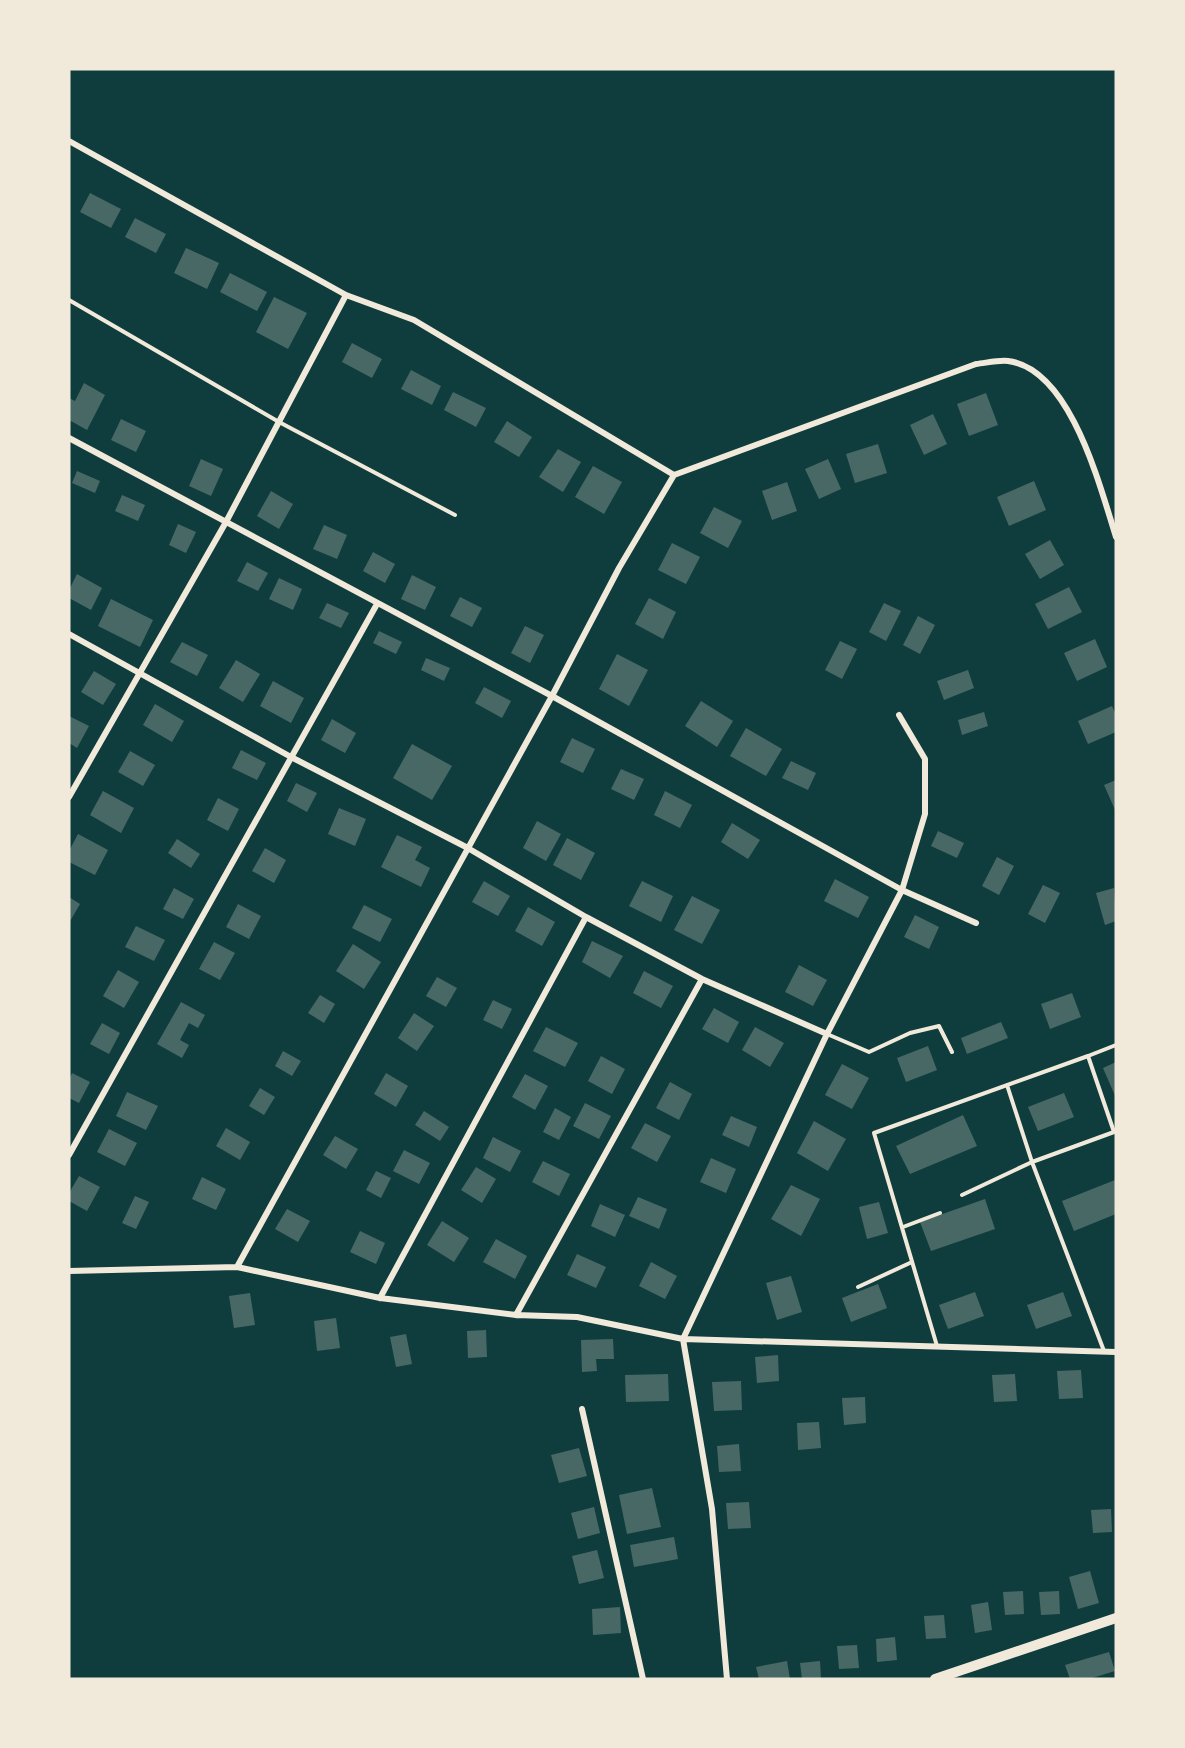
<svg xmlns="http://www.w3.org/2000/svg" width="1185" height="1748" font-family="'Crimson Pro',serif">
<rect width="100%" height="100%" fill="#0f3d3e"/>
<!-- building -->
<path fill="#486865" d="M90 193 121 209 111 228 80 212Z
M135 218 166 234 156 253 125 237Z
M186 248 219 263 207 289 174 273Z
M230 273 267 292 257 311 220 292Z
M274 297 307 313 288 349 256 332Z
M352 343 382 359 372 378 342 362Z
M411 370 441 386 432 405 401 389Z
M84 383 105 395 87 430 69 420V398L75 401Z
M453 392 486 408 476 427 444 410Z
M986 393 998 425 969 436 957 404Z
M933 414 947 444 924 455 910 425Z
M121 419 146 431 136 452 111 440Z
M507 421 532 437 519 457 494 442Z
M878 444 887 473 855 483 846 454Z
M558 449 581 462 563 492 539 477Z
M201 459 223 469 211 496 189 486Z
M828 459 841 489 819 499 805 469Z
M593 466 622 482 604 514 575 497Z
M77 471 100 481 95 493 72 483Z
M1034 481 1046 510 1009 526 997 497Z
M787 482 797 511 772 520 762 491Z
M271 491 293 504 279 529 257 516Z
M122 495 145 505 138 521 115 511Z
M714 507 742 521 728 548 700 533Z
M178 524 196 532 186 553 169 545Z
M324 525 347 535 337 559 313 549Z
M1050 540 1064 565 1040 579 1025 554Z
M672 543 700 557 686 584 658 570Z
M373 552 395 564 385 583 363 571Z
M247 562 268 573 258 591 237 581Z
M77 574 102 588 91 610 69 598V590Z
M412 575 436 587 425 610 401 599Z
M279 578 302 589 293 610 269 599Z
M1069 587 1082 612 1048 629 1035 604Z
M460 597 482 608 472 627 450 616Z
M649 598 676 612 663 639 635 624Z
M111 599 153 620 140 647 98 626Z
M327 603 349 613 341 628 319 618Z
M884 603 901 611 886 641 869 632Z
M918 616 935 625 920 654 903 645Z
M525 626 544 635 530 663 511 653Z
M379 631 402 642 396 654 373 643Z
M1095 639 1107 667 1077 681 1064 653Z
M840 641 857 649 842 679 825 670Z
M182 642 208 655 197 676 170 662Z
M617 654 648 670 629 706 599 689Z
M426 658 450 668 444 681 421 670Z
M236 660 260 674 243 702 219 688Z
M968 670 974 688 944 700 937 681Z
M94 671 116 684 103 705 81 692Z
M273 681 304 698 291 723 260 706Z
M484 687 511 701 502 718 475 703Z
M701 701 733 721 717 747 685 726Z
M155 704 184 721 172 742 143 725Z
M1112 706 1116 715V732L1088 744 1078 721Z
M984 712 988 726 962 735 958 720Z
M69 716 89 726 77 748 69 743Z
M332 719 356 733 345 753 321 740Z
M746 728 782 749 766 776 730 756Z
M572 738 595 749 583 773 560 762Z
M412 744 452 766 432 800 393 778Z
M241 750 266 763 257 780 232 768Z
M130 751 155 765 143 786 118 772Z
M791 761 816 773 808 790 782 778Z
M621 769 644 779 634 800 611 789Z
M1116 780V812L1104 785Z
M296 783 317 793 307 812 287 801Z
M103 791 134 808 121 833 90 815Z
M665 791 692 805 680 828 654 815Z
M218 798 239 809 228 831 207 820Z
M339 808 366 819 355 846 328 834Z
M537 821 561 834 546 861 523 848Z
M732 823 760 840 748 859 721 842Z
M938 831 964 843 957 858 931 846Z
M78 834 108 850 95 875 69 862V851Z
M397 835 422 847 415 860 430 868 421 887 381 867Z
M567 838 595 853 581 880 553 865Z
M177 839 200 854 191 868 168 853Z
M265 848 286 860 274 883 252 871Z
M997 857 1014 866 999 895 982 886Z
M835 879 869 897 858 918 824 901Z
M484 881 510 896 498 916 472 902Z
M642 881 673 896 661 922 629 906Z
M1043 885 1060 893 1045 923 1028 914Z
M174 888 194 899 183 919 163 909Z
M1114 888 1116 921 1105 925 1096 893Z
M692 896 720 910 702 944 674 930Z
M69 897 80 904 69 923Z
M238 904 261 916 249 939 226 927Z
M364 905 392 919 380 942 352 928Z
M528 907 555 922 542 946 515 931Z
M915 915 939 927 929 949 904 937Z
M136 926 165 940 154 961 125 947Z
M592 941 623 956 610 978 582 962Z
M214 942 235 953 220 980 199 969Z
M353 944 381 962 364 989 336 971Z
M799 965 827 980 813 1006 785 992Z
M118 970 139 982 124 1008 103 996Z
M644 971 673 986 661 1008 633 993Z
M437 977 457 988 446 1007 426 996Z
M1072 993 1081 1017 1050 1029 1041 1004Z
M320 995 335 1004 324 1023 308 1013Z
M493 1000 512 1009 502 1029 483 1020Z
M181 1002 205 1015 198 1028 189 1023 180 1040 189 1045 182 1058 157 1044Z
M714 1008 739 1022 728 1043 702 1029Z
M414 1013 434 1026 417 1051 398 1038Z
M1001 1022 1008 1038 967 1054 961 1038Z
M102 1023 120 1033 109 1054 90 1044Z
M546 1027 578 1043 565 1067 533 1051Z
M755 1027 784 1043 770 1067 742 1050Z
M928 1046 937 1070 906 1082 897 1058Z
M283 1051 301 1061 292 1076 275 1066Z
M601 1056 625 1069 612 1094 588 1081Z
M1116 1062V1098L1103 1068Z
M842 1064 869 1078 852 1109 825 1095Z
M72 1073 90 1082 79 1103 69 1098V1080Z
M386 1073 408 1086 396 1107 374 1094Z
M525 1074 548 1086 535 1110 512 1097Z
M670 1082 692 1094 679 1120 656 1108Z
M260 1088 275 1097 264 1115 249 1106Z
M127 1092 158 1106 146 1130 116 1116Z
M1064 1093 1074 1117 1038 1131 1028 1107Z
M585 1103 611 1116 599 1139 573 1126Z
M555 1108 571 1117 559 1140 543 1132Z
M424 1111 449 1127 440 1141 415 1125Z
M963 1115 977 1146 910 1174 896 1146Z
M731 1116 757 1127 749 1147 722 1135Z
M814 1121 846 1139 828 1171 797 1153Z
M645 1123 671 1136 657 1162 631 1148Z
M226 1128 250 1142 240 1160 216 1146Z
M109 1129 137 1143 125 1166 97 1152Z
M335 1136 358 1149 346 1169 323 1155Z
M493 1137 521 1151 510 1172 483 1158Z
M404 1150 430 1163 419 1184 393 1171Z
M711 1158 736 1169 726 1193 700 1182Z
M543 1161 570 1174 559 1196 532 1182Z
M476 1167 496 1179 482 1203 461 1190Z
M376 1171 391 1178 381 1198 366 1190Z
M79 1176 100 1187 87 1211 69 1201V1193Z
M202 1177 226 1189 216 1210 192 1199Z
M1115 1180 1116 1214 1074 1231 1062 1201Z
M791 1185 820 1199 801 1236 771 1219Z
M135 1196 149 1202 136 1229 122 1223Z
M638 1197 667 1209 659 1229 629 1216Z
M985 1199 995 1229 931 1251 920 1222Z
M879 1202 888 1233 867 1239 859 1207Z
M600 1204 625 1215 615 1237 591 1226Z
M287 1209 310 1221 298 1242 275 1229Z
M442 1221 469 1238 454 1262 427 1245Z
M360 1231 385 1243 376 1264 350 1252Z
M496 1239 527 1256 515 1279 483 1262Z
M577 1254 606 1267 596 1288 567 1275Z
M651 1262 677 1276 665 1299 639 1286Z
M791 1276 802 1312 777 1320 766 1283Z
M878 1284 887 1308 851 1322 842 1298Z
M975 1292 984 1316 948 1329 939 1305Z
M1063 1292 1072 1316 1036 1329 1027 1305Z
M250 1293 255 1325 234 1328 229 1296Z
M336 1318 340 1348 317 1351 314 1321Z
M486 1330 487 1357 468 1358 467 1331Z
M406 1334 412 1364 396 1367 390 1337Z
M613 1339 614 1359H596L597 1371 582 1372 581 1340Z
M778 1355 779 1381 757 1383 755 1357Z
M1081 1370 1083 1398 1059 1399 1057 1371Z
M668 1374 669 1401 626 1402 625 1375Z
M1015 1374 1017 1401 994 1402 992 1375Z
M741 1381 742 1410 714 1411 712 1382Z
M865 1397 866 1423 844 1425 842 1398Z
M819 1422 821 1448 798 1450 797 1423Z
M739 1444 741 1471 719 1472 717 1446Z
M579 1448 587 1476 559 1483 551 1455Z
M652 1488 661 1527 627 1534 619 1495Z
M749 1502 751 1528 728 1529 726 1503Z
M594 1507 600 1533 578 1539 571 1513Z
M1111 1509 1112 1532 1093 1533 1091 1510Z
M674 1537 678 1559 634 1567 630 1545Z
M597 1550 604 1578 579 1584 572 1556Z
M1090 1571 1099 1603 1078 1609 1069 1577Z
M1023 1591 1024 1614 1005 1615 1003 1592Z
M1059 1591 1060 1614 1041 1615 1039 1592Z
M988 1602 992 1630 975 1633 971 1605Z
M620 1607 621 1633 593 1635 592 1609Z
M944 1615 946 1638 926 1639 924 1616Z
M895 1637 897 1660 877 1662 876 1639Z
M857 1645 859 1668 839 1669 837 1646Z
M1109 1652 1115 1671 1089 1679H1070L1065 1665Z
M787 1661 790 1679H759L756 1667Z
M820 1661 821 1679H802L800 1663Z"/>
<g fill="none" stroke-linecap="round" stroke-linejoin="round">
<!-- service -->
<path stroke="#f1e9da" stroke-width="4" d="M69 300 279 422 455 515
M827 1034 869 1052 910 1033 939 1026 952 1052
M1007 1085 1032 1162 1104 1351
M962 1195 1032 1162 1114 1132 1088 1056 1116 1045
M903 1227 940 1213
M858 1287 912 1262
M937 1346 874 1133 1088 1056"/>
<!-- minor -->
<path stroke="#f1e9da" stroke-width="6" d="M69 141 346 295 414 320 674 475
M69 438 552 696 902 890 976 923
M674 475 976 364C986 363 998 360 1008 361 1071 369 1100 487 1116 537
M69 634 291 757 466 847 586 917 702 979 827 1034
M69 797 226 522 346 295
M69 1155 377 604
M237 1267 552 696 619 568 674 475
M69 1271 237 1267 380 1298 516 1315 577 1317 683 1339 1116 1352
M380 1298 586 917
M516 1315 702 979
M582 1409 643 1679
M727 1679 712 1509 683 1339 827 1034 902 890 925 814V759L899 715"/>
<!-- tertiary -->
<path stroke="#f1e9da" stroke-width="10" d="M935 1679 1116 1618"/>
</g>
<!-- border -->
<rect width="1185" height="1748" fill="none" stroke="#f1e9da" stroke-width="141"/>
</svg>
